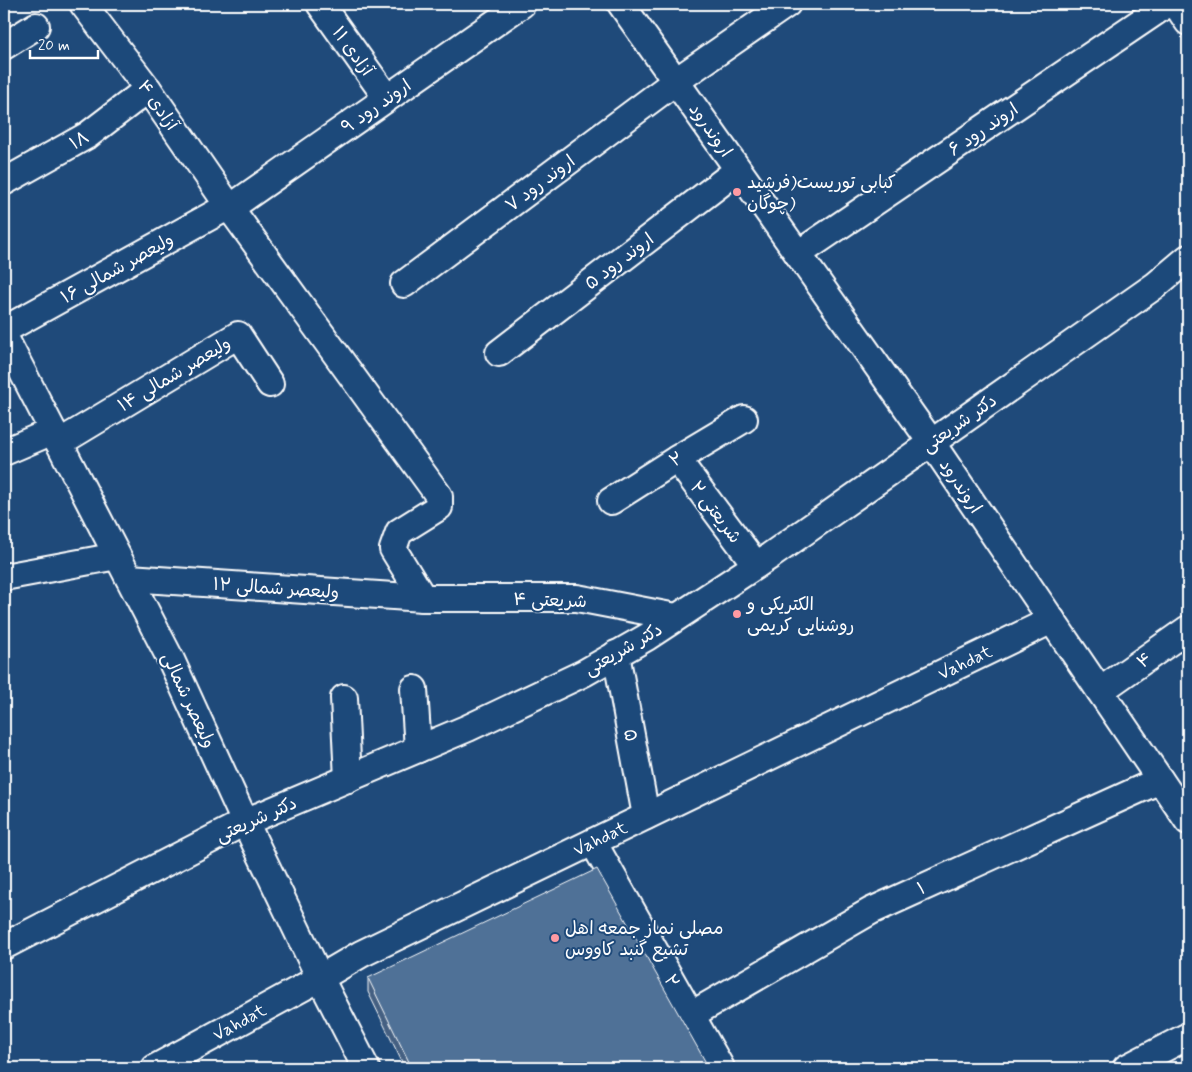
<svg xmlns="http://www.w3.org/2000/svg" width="1192" height="1072" font-family="Mynerve,'Playpen Sans Arabic',sans-serif">
<rect width="100%" height="100%" fill="#1f4a7a"/>
<filter id="ink" filterUnits="userSpaceOnUse"><feTurbulence type="fractalNoise" baseFrequency=".02" numOctaves="2"/><feDisplacementMap in="SourceGraphic" scale="10" xChannelSelector="R" yChannelSelector="G"/><feConvolveMatrix kernelMatrix="1 2 1 2 8 2 1 2 1" color-interpolation-filters="sRGB"/></filter>
<g filter="url(#ink)">
<g fill="none" stroke-linecap="round" stroke-linejoin="round">
<!-- minor casing -->
<g stroke="#fff" stroke-width="30">
<g id="minor">
<path d="M83 4 148 89 230 208 439 496V507L399 532 393 549 423 598"/>
<path d="M320 4 387 98"/>
<path d="M621 4 931 442 1188 821"/>
<path d="M1176 4 1188 22"/>
<path d="M4 46 36 26"/>
<path d="M4 182 88 135 148 89"/>
<path d="M798 254 1167 4"/>
<path d="M404 284 676 81 787 4"/>
<path d="M4 330 218 212 230 208 522 4"/>
<path d="M4 336 171 660 245 822 320 978 366 1068"/>
<path d="M499 353 738 170"/>
<path d="M59 443 238 335 270 384"/>
<path d="M4 452 53 431"/>
<path d="M677 459 756 565"/>
<path d="M611 501 677 459 744 419"/>
<path d="M4 577 117 556"/>
<path d="M129 578 423 598H577L676 617"/>
<path d="M616 654 646 816"/>
<path d="M414 689 418 749"/>
<path d="M1100 691 1188 629"/>
<path d="M344 698 348 779"/>
<path d="M593 842 721 1068"/>
<path d="M4 946 245 822 468 728 584 673 647 637 770 556 1156 285 1188 258"/>
<path d="M691 1015 871 911 1160 780"/>
<path id="s1" d="M155 1068 320 978 361 954 1052 620"/>
<path d="M1126 1068 1188 1036"/>
</g>
</g>
<!-- minor -->
<use href="#minor" stroke="#1f4a7a" stroke-width="26"/>
</g>
<!-- wall -->
<path fill="#456182" stroke="#fff" d="M368 978 709 1068H405L368 992Z"/>
<!-- building -->
<path fill="#507197" stroke="#fff" d="M597 869 709 1068H412L368 978Z"/>
</g>
<!-- markers -->
<g fill="#ff9aa2" stroke="#1f4a7a" stroke-width="2">
<circle cx="737" cy="192" r="5"/>
<circle cx="737" cy="614" r="5"/>
<circle cx="555" cy="938" r="5"/>
</g>
<g text-anchor="middle" stroke-width="4" stroke-linejoin="round" paint-order="stroke">
<!-- street labels -->
<g font-size="18" fill="#fff" stroke="#1f4a7a">
<text transform="translate(353 51) rotate(54)" y="6">آزادی ۱۱</text>
<text transform="translate(158 105) rotate(55)" y="6">آزادی ۴</text>
<text transform="translate(376 106) rotate(-35)" y="6">اروند رود ۹</text>
<text transform="translate(983 129) rotate(-34)" y="6">اروند رود ۶</text>
<text transform="translate(711 130) rotate(55)" y="6">اروندرود</text>
<text transform="translate(79 140) rotate(-31)" y="6">۱۸</text>
<text transform="translate(540 183) rotate(-37)" y="6">اروند رود ۷</text>
<text transform="translate(619 261) rotate(-37)" y="6">اروند رود ۵</text>
<text transform="translate(117 268) rotate(-29)" y="6">ولیعصر شمالی ۱۶</text>
<text transform="translate(174 374) rotate(-31)" y="6">ولیعصر شمالی ۱۴</text>
<text transform="translate(959 423) rotate(-35)" y="6">دکتر شریعتی</text>
<text transform="translate(676 459) rotate(-32)" y="6">۲</text>
<text transform="translate(961 486) rotate(56)" y="6">اروندرود</text>
<text transform="translate(716 512) rotate(53)" y="6">شریعتی ۲</text>
<text transform="translate(276 588) rotate(4)" y="6">ولیعصر شمالی ۱۲</text>
<text transform="translate(550 600) rotate(2)" y="6">شریعتی ۴</text>
<text transform="translate(623 649) rotate(-30)" y="6">دکتر شریعتی</text>
<text transform="translate(1144 660) rotate(-35)" y="6">۴</text>
<text dy="6" stroke="none"><textPath href="#s1" startOffset="906">Vahdat</textPath></text>
<text transform="translate(189 700) rotate(65)" y="6">ولیعصر شمالی</text>
<text transform="translate(631 735) rotate(80)" y="6">۵</text>
<text transform="translate(256 819) rotate(-24)" y="6">دکتر شریعتی</text>
<text dy="6" stroke="none"><textPath href="#s1" startOffset="501">Vahdat</textPath></text>
<text transform="translate(921 888) rotate(-24)" y="6">۱</text>
<text transform="translate(672 981) rotate(60)" y="6">۲</text>
<text dy="6" stroke="none"><textPath href="#s1" startOffset="96">Vahdat</textPath></text>
</g>
<!-- poi labels -->
<g font-size="18" fill="#fff" stroke="#1f4a7a" text-anchor="start">
<text x="747" y="188">کبابی توریست(فرشید<tspan x="747" dy="21">چوگان)</tspan></text>
<text x="747" y="610">الکتریکی و<tspan x="747" dy="21">روشنایی کریمی</tspan></text>
<text x="565" y="934">مصلی نماز جمعه اهل<tspan x="565" dy="21">تشیع گنبد کاووس</tspan></text>
</g>
</g>
<!-- margin -->
<rect width="1192" height="1072" fill="none" stroke="#1f4a7a" stroke-width="20"/>
<rect x="10" y="10" width="1172" height="1052" fill="none" stroke="#fff" stroke-width="2" filter="url(#ink)"/>
<!-- scale -->
<path d="M30 50v8h68v-8" fill="none" stroke="#ffffff" stroke-width="2.5"/>
<text x="38" y="50" font-size="15" fill="#ffffff" stroke="#1f4a7a" stroke-width="4" paint-order="stroke">20 m</text>
</svg>
